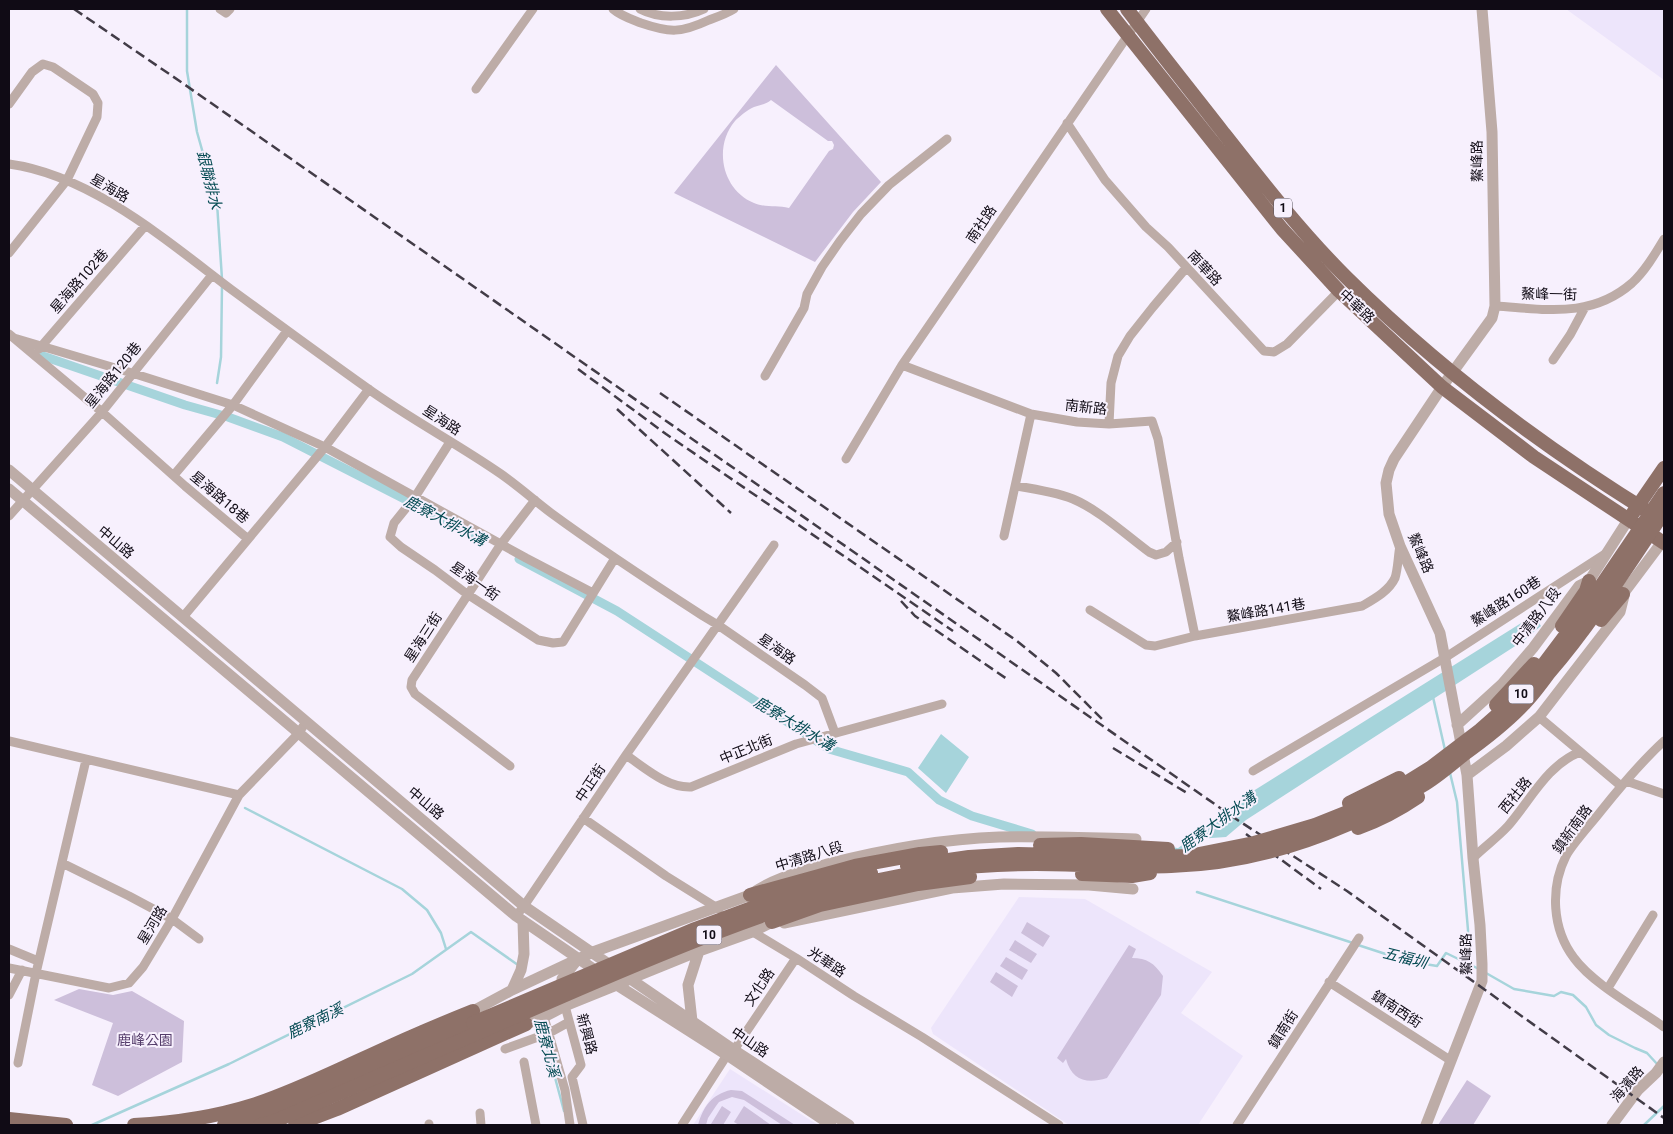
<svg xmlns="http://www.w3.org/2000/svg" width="1673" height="1134" font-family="Roboto,'Noto Sans TC',sans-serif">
<rect width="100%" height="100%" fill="#f7f0fd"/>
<!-- education -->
<path fill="#ede5fb" d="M1566 9H1664V80L1613 43Z
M1019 897 1085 899 1212 972 1181 1013 1243 1056 1198 1125H1069L933 1034 931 1028Z
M730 1069 818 1125H693Z"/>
<!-- green -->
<path fill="#cdbfdb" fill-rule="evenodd" d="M776 65 881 182 853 212 815 262 674 193ZM771 100 828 141H832L834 145 833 149 829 151 789 208C777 205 766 208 754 203 722 190 713 147 735 121 740 116 747 110 754 107 760 105 767 104 771 100Z
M1027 922 1050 936 1043 947 1021 933Z
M1015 940 1037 954 1031 963 1009 950Z
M1129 945 1136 949 1132 958C1147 958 1154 963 1163 976L1161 995 1107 1078C1087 1084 1072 1081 1066 1059L1063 1063 1057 1058Z
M1006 957 1028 970 1022 980 1000 966Z
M996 972 1018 986 1012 997 990 982Z
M79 989 113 995 132 991 184 1021 182 1062 118 1096 92 1085 113 1023 54 1000Z
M1467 1080 1491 1096 1473 1125H1438Z
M731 1090 742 1091 795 1125H782L744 1100 732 1097 719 1102 716 1106 708 1118 706 1125H698C703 1107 712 1094 731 1090Z
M722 1106 731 1112 723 1125 711 1124Z
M744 1106 771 1125H739L734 1122Z"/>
<!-- water -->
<path fill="#a6d4db" d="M1534 615 1541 626 1523 641 1246 820 1226 837 1197 839 1234 803Z
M941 734 969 757 946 793 918 768Z"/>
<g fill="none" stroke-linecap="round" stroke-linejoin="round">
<!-- stream -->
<path stroke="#a6d4db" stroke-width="2.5" d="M187 9V71L197 132 217 203 222 279
M217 383 221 357 222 285
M1433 697 1445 750
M1450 773 1457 802 1468 930V964
M245 808 402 889 427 910 441 933 446 949
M1197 892 1353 943
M1358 945 1407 961 1437 966 1446 953 1479 969
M1486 973 1514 989 1554 996 1561 992 1573 995 1586 1007 1596 1025 1609 1035 1635 1048 1647 1053 1658 1065
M540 1022 564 1111
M92 1125 229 1064 412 974 471 932 518 965
M1644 1125 1664 1106"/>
<!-- canal -->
<path stroke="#a6d4db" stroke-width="9" d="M40 355 185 405 228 417 283 437 479 537
M519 559 617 611 829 749 908 772 939 800 972 816 1032 834
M1175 852 1179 853 1205 833"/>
<!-- minor -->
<path stroke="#bdaca7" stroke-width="9" d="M220 9 226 13 230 9
M613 9C621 16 631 19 641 23 670 33 681 33 709 20 717 17 726 14 734 9
M640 9C659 19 685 18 704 9
M476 89 533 9
M9 104 32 72 43 64 53 67 93 94 98 103 97 117 67 180 9 253
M1067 123 1105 180 1146 227 1168 247 1264 351 1274 352 1287 344 1339 291
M9 164C91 175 167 241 232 290 277 323 322 356 367 388 410 419 458 444 501 474 518 486 534 500 551 513 600 549 652 583 703 616L718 625 805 685 822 698 835 733
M1495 306C1545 309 1591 319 1632 283 1645 271 1655 254 1664 239
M9 334 102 412 185 486 248 539
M14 338 132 373 233 405 325 447 526 558 593 593
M39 349 145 226
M1553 360 1570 335 1585 307
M902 365 1031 414 1077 422 1109 424 1152 421 1158 439 1179 558 1195 636 1362 606C1374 599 1389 591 1395 578 1398 569 1398 556 1400 546
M765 376 804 308 807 294 822 267 840 241 861 214 889 185 947 139
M1109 424 1111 383 1118 356 1130 336 1153 307 1186 268
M450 442 415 497 394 523 390 537 401 547 435 570 467 594 538 640 553 643 563 642 615 558
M846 459 902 365 1146 9
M174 475 233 405 287 331
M1016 486C1035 489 1055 492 1073 499 1099 510 1126 535 1149 552L1156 555 1166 552 1177 542
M9 516 102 412 212 275
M1004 536 1031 414
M1090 610 1146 645 1155 646 1195 636
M183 617 325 447 369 389
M1539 717 1621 786
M9 741 239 795
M1664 741C1641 762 1621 786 1601 811 1591 824 1573 843 1566 856 1550 888 1552 929 1574 958 1592 983 1637 1008 1664 1027
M626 755C645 768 667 788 691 787L796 744 942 704
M510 766 415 694 411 687 412 680 501 544 535 500
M1253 771 1446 657 1605 554
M1626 781 1664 794
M583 818 666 876 719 909
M1473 858C1484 847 1497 838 1508 826 1530 801 1547 765 1580 752
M62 863 129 896 172 919 199 939
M516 916 524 906 626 755 774 545
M748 929 796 958 854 996 922 1037 1059 1125
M9 949 38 961
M9 968 109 988 129 983 143 967 172 919 239 795 298 734 306 722
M1329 982 1450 1060
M1608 988 1653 915
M9 995 22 970
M565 1006 581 1065 572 1077 583 1125
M544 1017 565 1090 570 1125
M505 1049 549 1033 569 1022
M524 1062 536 1125
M18 1063 36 973 86 760
M480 1113 481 1125
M429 1124V1125
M682 1125 727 1055 734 1050 796 958
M1237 1125 1359 938"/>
<!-- tertiary -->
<path stroke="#bdaca7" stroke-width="11" d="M9 470 524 906 734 1050 849 1125
M9 489 516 916 617 985 727 1055 831 1125
M1623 594 1662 542
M1457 725 1502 684 1533 648 1579 586 1589 581 1628 520
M1467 775 1506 746 1539 717 1620 612 1625 592
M784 923 952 888 1004 884 1089 885 1133 889
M512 990 521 970 524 954 523 921
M562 991V979L577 960
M473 1011 512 990 593 952 750 895C773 878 800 872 827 864 882 850 942 839 999 837 1045 836 1090 838 1136 839
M692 1021 688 985 699 951
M526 1024 544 1017 565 1006 617 985 630 979 699 951 752 932 772 922
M1426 1125 1482 981V964L1480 925 1473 858 1467 775 1440 633 1400 546 1389 514 1386 483 1389 470 1394 459 1442 387 1492 318 1495 306 1492 132 1482 9
M1612 1125 1638 1090 1656 1073 1664 1062"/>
<!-- primary -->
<path stroke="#8e7168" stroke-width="14" d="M1107 9 1282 229 1339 291 1442 387 1534 457 1664 543
M1127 9C1158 50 1190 90 1222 131 1262 182 1301 232 1347 278 1441 371 1547 450 1660 519
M1633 513 1664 468
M9 1119 66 1125
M134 1125C174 1123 215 1117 253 1105 293 1092 331 1073 369 1056 403 1040 438 1025 473 1011
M224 1125 270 1112 473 1023
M295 1125 337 1109 526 1024"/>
<!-- rail -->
<path stroke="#423c47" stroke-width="2.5" stroke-dasharray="10 5" stroke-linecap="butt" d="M74 9 181 82 1236 819 1347 891 1664 1118
M578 369 666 434 953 631
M660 393 1017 641 1056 673 1104 721
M617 409 731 513
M901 601 915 616 1007 679
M1113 748 1187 793
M1246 834 1321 889"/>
<!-- primary-bridge -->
<path stroke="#8e7168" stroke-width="14" d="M1601 620 1623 594
M1562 626 1586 591 1589 581
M1496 705 1534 664
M1349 803 1399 778
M1358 828C1380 820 1399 810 1418 797
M1040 845 1081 844 1168 849
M907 866 969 857 1018 854 1145 857 1189 856 1254 843 1315 825 1380 799 1430 768 1480 730 1522 693 1586 608 1664 493
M1082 874 1132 876 1150 873
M750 895 855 866 920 854 941 852
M772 922 820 905 918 884 970 877
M473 1023 695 929 765 903 871 873
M260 1125 273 1122C375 1077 477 1033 579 989 672 949 764 911 862 884 918 870 979 864 1036 864 1081 864 1126 868 1171 866 1261 863 1348 831 1425 784 1438 776 1451 765 1463 755 1484 740 1506 723 1524 704 1533 695 1541 684 1549 673 1592 623 1627 567 1664 512"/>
</g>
<g text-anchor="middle" stroke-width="4" stroke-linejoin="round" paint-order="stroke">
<!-- shield labels -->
<g fill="#f7f0fd" stroke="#55505b" stroke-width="1">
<rect x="1274" y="198.5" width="18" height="19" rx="4"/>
<rect x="1508.5" y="684.5" width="25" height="19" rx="4"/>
<rect x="696.5" y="925.5" width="25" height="19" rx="4"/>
</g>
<g font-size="12" font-weight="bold" fill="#100b15">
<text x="1283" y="212">1</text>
<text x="1521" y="698">10</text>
<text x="709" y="939">10</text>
</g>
<!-- street labels -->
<g font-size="14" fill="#100b15" stroke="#f7f0fd">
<text transform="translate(1477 161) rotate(-91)" y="5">鰲峰路</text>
<text transform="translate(110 188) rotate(30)" y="5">星海路</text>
<text transform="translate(981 224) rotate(-56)" y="5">南社路</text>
<text transform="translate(1205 268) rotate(47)" y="5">南華路</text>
<text transform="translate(79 281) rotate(-49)" y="5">星海路102巷</text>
<text transform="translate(1549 294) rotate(1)" y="5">鰲峰一街</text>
<text transform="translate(1357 306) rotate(43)" y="5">中華路</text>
<text transform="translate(113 375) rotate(-51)" y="5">星海路120巷</text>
<text transform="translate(1086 407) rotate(6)" y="5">南新路</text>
<text transform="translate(442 420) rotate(33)" y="5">星海路</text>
<text transform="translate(220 497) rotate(40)" y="5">星海路18巷</text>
<text transform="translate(116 542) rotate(40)" y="5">中山路</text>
<text transform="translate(1421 553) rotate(66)" y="5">鰲峰路</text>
<text transform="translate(475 581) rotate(35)" y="5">星海一街</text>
<text transform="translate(1506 601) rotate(-33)" y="5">鰲峰路160巷</text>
<text transform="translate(1266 610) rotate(-10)" y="5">鰲峰路141巷</text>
<text transform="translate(1536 617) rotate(-53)" y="5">中清路八段</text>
<text transform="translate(423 637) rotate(-57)" y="5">星海三街</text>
<text transform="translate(777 649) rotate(35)" y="5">星海路</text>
<text transform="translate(746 749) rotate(-22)" y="5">中正北街</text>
<text transform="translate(590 783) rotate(-56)" y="5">中正街</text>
<text transform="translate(1515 795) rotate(-51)" y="5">西社路</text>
<text transform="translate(426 803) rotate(40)" y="5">中山路</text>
<text transform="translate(1572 829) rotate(-54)" y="5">鎮新南路</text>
<text transform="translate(809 856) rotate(-17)" y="5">中清路八段</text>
<text transform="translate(152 925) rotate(-59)" y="5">星河路</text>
<text transform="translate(1466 954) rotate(-91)" y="5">鰲峰路</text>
<text transform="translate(827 962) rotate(34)" y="5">光華路</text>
<text transform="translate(759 987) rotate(-56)" y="5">文化路</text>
<text transform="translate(1397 1009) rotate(33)" y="5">鎮南西街</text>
<text transform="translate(1283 1029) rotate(-58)" y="5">鎮南街</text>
<text transform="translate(587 1034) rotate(75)" y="5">新興路</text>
<text transform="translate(750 1042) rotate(34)" y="5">中山路</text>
<text transform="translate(1627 1084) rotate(-49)" y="5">海濱路</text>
</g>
<!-- park labels -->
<g font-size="14" fill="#553d6b" stroke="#f7f0fd">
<text x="145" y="1045">鹿峰公園</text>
</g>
<!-- water labels -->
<g font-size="15" font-style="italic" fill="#054b53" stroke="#f7f0fd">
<text transform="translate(209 180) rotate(76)" y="5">銀聯排水</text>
<text transform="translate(445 521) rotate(28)" y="5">鹿寮大排水溝</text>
<text transform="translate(794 724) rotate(31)" y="5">鹿寮大排水溝</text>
<text transform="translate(1218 822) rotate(-36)" y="5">鹿寮大排水溝</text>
<text transform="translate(1405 958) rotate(14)" y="5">五福圳</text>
<text transform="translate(315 1021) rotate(-26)" y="5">鹿寮南溪</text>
<text transform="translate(547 1048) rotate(75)" y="5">鹿寮北溪</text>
</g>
</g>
<!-- border -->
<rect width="1673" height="1134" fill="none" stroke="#100b15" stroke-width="20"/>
</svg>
